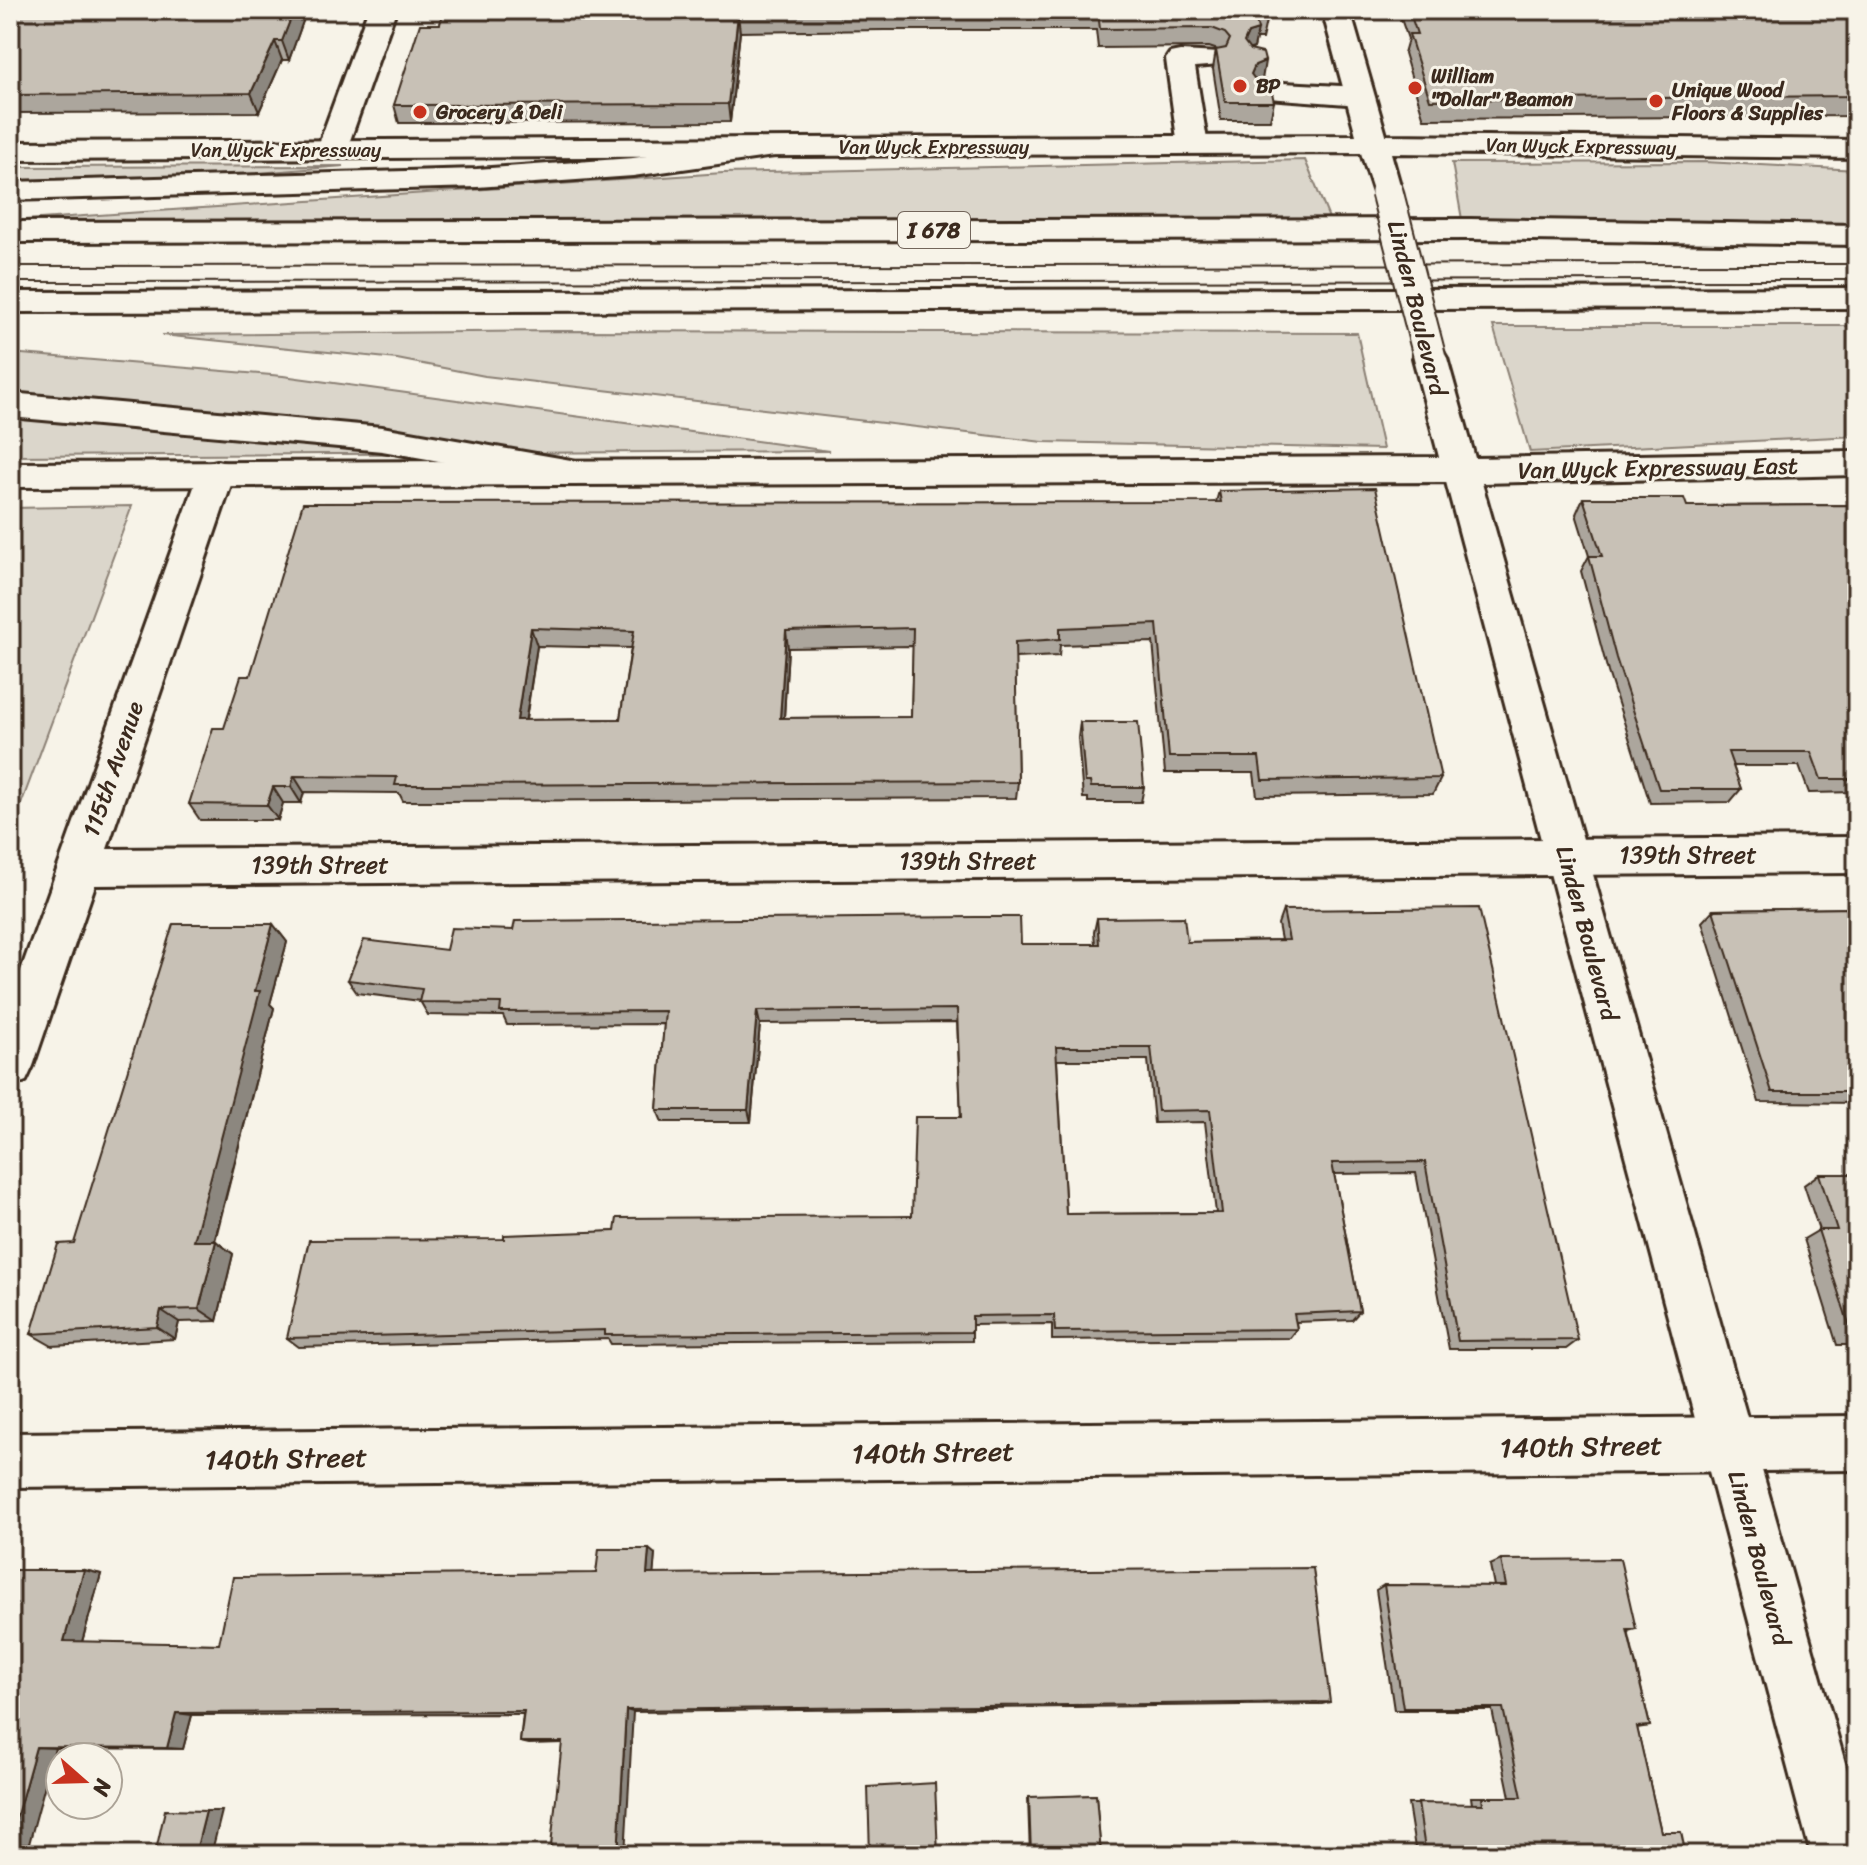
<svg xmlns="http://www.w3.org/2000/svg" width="1867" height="1865" font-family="Sriracha,sans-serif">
<rect width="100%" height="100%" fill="#f7f3e8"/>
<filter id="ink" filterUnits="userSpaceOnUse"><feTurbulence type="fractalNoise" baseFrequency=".0125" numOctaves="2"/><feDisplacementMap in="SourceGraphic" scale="16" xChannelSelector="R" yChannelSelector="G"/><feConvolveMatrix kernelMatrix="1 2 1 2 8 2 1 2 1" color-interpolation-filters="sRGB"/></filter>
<g filter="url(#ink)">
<!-- green -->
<path fill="#dbd6cb" stroke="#8b8074" stroke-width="2" d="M1305 160 1331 223 10 221 723 173Z
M1705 162 1857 170V223L1463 225 1452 163Z
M344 166 10 193V167Z
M1493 326H1857V436L1530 452Z
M556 331 1357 333 1383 449 1043 442 485 376 397 359 162 335Z
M10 353 283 376 829 451 10 456Z
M132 506 10 834V508Z"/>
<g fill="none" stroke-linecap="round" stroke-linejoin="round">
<!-- minor casing -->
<g stroke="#3b2a1e" stroke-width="6">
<path id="minor" d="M368 10H396L347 149 343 155H321L317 149Z
M1180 51 1220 53 1224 59 1220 65 1195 67 1208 146 1204 152H1182L1178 146 1166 59 1170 53Z
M1264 82 1360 87 1370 90 1374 96 1370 102 1360 105 1254 97 1250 91 1254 85Z
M217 461 230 464 235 473 107 849 1857 837V873L95 885 33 1066 26 1081 10 1087V1001L199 473 204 464Z
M1857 1416V1470L10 1487V1433Z"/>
</g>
<!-- major casing -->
<g stroke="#3b2a1e" stroke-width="6">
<path id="major" d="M1322 10H1350L1386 135 1857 140V158L1391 153 1402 192 1398 199H1376L1361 153 10 160V142L1356 135Z
M1430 347 1442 350 1447 358 1475 458 1857 451V475L1482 483 1857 1805V1855H1811L1446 482 10 487V463L1439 457 1413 358 1418 350Z"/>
</g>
<!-- highway casing -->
<g stroke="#3b2a1e" stroke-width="6">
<path id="highway" d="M777 139 788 142 792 148 788 154 633 176 477 187 10 200V182L477 169 633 158Z
M1470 219 1857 225V245L1470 239 10 242V222Z
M1857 288V308L10 312V292Z
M10 393 382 427 571 460 584 463 589 472 584 481 571 484 382 451 10 417Z"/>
</g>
<!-- minor -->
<use href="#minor" fill="#f7f3e8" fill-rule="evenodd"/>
<!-- major -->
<use href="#major" fill="#f7f3e8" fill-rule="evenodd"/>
<!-- highway -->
<use href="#highway" fill="#f7f3e8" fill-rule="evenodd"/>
<!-- tram -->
<path stroke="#3b2a1e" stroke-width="2" d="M10 266 1857 264
M10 282 1857 280"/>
<!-- major-bridge casing -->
<g stroke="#3b2a1e" stroke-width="35" stroke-linecap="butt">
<path id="major-bridge" d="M1387 192 1430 358"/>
</g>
<!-- major-bridge -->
<use href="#major-bridge" stroke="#f7f3e8" stroke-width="31"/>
</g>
<!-- wall -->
<path fill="#aca69d" stroke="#3b2a1e" stroke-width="2" fill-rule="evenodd" d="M10 10H307L289 60H282L259 112 10 113Z
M444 10H1263L1266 21 1262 39H1256L1254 48 1250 50 1262 80 1257 81 1274 102 1270 120H1221L1213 69 1216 50H1218L1209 47 1098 48 1096 30H884L740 32 730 122 399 123 394 105 440 24Z
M1398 10H1857V116L1424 119 1404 53 1408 39Z
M1219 491 1441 778 1433 794 1257 796 1254 773H1165L1153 642 1060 645 1059 656 1015 658 1018 782 1016 798 441 801H403L399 793 304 792 301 803H283L278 820H200L189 804 250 676 1216 502ZM537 646 631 648 620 719 526 720ZM913 646 911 717 784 718 788 648Z
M1583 498 1687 506 1857 505V792L1809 793 1799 766H1733L1741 789 1730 802 1650 803 1608 672 1581 571 1589 556 1576 514Z
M1080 722 1144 787 1141 802H1088V798H1083L1078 738Z
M1857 908V1103L1759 1102 1702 922 1713 910Z
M1283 910 1578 1340 1566 1349H1449L1416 1173 1334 1174 1360 1311 1352 1320 1296 1322 1297 1329 1290 1338 1052 1340V1324L972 1325V1341L611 1344 608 1339 299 1347 287 1338 504 1239 615 1231 912 1216 961 1117 957 1022 760 1024 751 1122H662L657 1110 664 1024 507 1025 503 1016 428 1015 420 1001 357 993 348 980 446 950 1095 944 1094 932 1097 918 1187 942 1281 940 1278 924ZM1057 1060H1148L1154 1123 1205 1122 1216 1213 1066 1214Z
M273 924 287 942 270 1004 274 1008 215 1241 233 1254 217 1321 179 1322 175 1339 52 1346 31 1334 74 1243Z
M1819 1174H1857V1345H1837L1804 1239 1819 1230 1804 1185Z
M655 1554 653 1574 1330 1702 1322 1704 633 1712 562 1743 529 1744 520 1742 523 1714 192 1715 183 1749 55 1748 10 1855 84 1570 101 1574 82 1642 219 1644 596 1573Z
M1501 1560 1636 1629 1628 1631 1650 1726 1637 1728 1661 1832 1686 1855H1514V1851L1415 1848 1408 1804H1472L1471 1797H1510L1492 1710H1394L1376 1590 1384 1585 1494 1586 1490 1565Z
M1096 1795 1101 1855H1030L1028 1798Z"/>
<!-- shaded-wall -->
<path fill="#8c877f" stroke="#3b2a1e" stroke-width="2" d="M294 10H307L289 60 282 41Z
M738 14 740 32 730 122 728 104Z
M1258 30 1254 48 1244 51V42L1248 33Z
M275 41 282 60 259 112 251 93Z
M1265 61 1262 80 1252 83 1251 74 1255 65Z
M531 628 537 646 523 736 517 720Z
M786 631 788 648 783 734 780 718Z
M294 776 304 792 301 803 291 787Z
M273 787 283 803 278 820 267 805Z
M273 924 287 942 270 1004 274 1008 211 1254 194 1241 255 991Z
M757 1011 760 1024 751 1122 748 1110Z
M216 1241 233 1254 217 1321 199 1309Z
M161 1310 179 1322 175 1339 157 1327Z
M649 1549 655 1554 653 1579 647 1574Z
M84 1570 101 1574 81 1645 64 1641Z
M626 1710 633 1712 625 1855H618Z
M176 1713 192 1715 183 1749 167 1748Z
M36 1747 55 1748 26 1855H10V1840Z
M206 1811H222L211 1855H195Z"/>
<!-- building -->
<path fill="#c8c1b6" stroke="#3b2a1e" stroke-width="2" fill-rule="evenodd" d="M10 10H294L282 41H275L251 93 10 95Z
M444 10H1263L1266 21H1256L1258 30 1248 33 1244 42 1250 50 1263 53 1265 61 1255 65 1251 74 1257 82 1270 83 1274 102H1225L1216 50 1226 48 1230 39 1225 33 1212 28 1100 29 1098 12H883L738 14 728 104 394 105 420 24H440Z
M1409 10H1857V96L1430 100 1409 34H1417Z
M1375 488 1441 778 1262 780 1259 757H1169L1157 624 1060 628V639L1015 642 1018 782 434 785H395L397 777 294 776 291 787H273L267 805 189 804 213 728H224L241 676H250L303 503 1221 502 1219 491ZM531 628 634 631 620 719 517 720ZM913 628 911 717 780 718 786 631Z
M1583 498H1684L1687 506 1857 505V779H1821L1811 752H1728L1741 789H1659L1616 658 1589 556H1602Z
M1080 722H1138L1144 787H1091L1090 782H1085Z
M1479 908 1578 1340 1458 1341 1425 1162 1332 1163 1360 1311 1294 1314 1297 1329 1055 1331 1054 1315 972 1316V1332L605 1335V1330L287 1338 309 1240 504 1239V1235L615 1231 617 1218 912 1216 915 1117H961L957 1009 757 1011 748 1110H657L665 1011 500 1012 501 1003 419 1002 422 989 348 980 364 940 446 950 451 928 513 930 515 921 975 917H1020L1021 944H1099L1097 918 1184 917 1187 942 1289 940 1283 910ZM1056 1047H1151L1158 1111 1210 1110 1222 1213 1066 1214Z
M1857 908V1092H1772L1713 910Z
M173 924H273L255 991H260L194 1241H216L199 1309 161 1310 157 1327 31 1334 58 1244 74 1243Z
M1819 1174H1857V1337H1853L1818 1230H1837Z
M599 1549H649L647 1574 1313 1568 1330 1702 626 1710 618 1855H550L562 1742H520L524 1711 176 1713 167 1748 36 1747 10 1840V1570H84L64 1641 219 1644 233 1577 596 1573Z
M1620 1559 1636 1629H1627L1650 1726 1637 1727 1661 1832H1681L1686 1855H1526L1525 1851 1425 1849 1418 1803 1483 1804 1482 1797H1522L1503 1708H1403L1384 1585 1506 1586 1501 1560Z
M935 1783 938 1855H870L868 1787Z
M1096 1795 1101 1855H1031L1029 1797Z
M165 1810 206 1811 195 1855H155Z"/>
</g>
<!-- markers -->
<g fill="#c8321e" stroke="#f7f3e8" stroke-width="3">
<circle cx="1240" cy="86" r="8"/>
<circle cx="1415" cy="88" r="8"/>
<circle cx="1656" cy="101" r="8"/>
<circle cx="420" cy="112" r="8"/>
</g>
<g text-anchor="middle" stroke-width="6" stroke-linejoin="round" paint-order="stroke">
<!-- far-poi labels -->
<g font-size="20" font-weight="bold" fill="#3b2a1e" stroke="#f7f3e8" text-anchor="start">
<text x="1431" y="83">William<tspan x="1431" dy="23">"Dollar" Beamon</tspan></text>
<text x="1256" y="93">BP</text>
<text x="1672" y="97">Unique Wood<tspan x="1672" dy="23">Floors &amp; Supplies</tspan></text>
<text x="436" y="119">Grocery &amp; Deli</text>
</g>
<!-- far-street labels -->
<g font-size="20" fill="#3b2a1e" stroke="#f7f3e8">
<text transform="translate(1581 146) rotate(1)" y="7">Van Wyck Expressway</text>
<text x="934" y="154">Van Wyck Expressway</text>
<text x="286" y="157">Van Wyck Expressway</text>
</g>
<!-- shield labels -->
<rect fill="#f7f3e8" stroke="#73665b" stroke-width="2" x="898" y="212" width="72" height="36" rx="6"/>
<g font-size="22" font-weight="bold" fill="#3b2a1e">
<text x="934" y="238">I 678</text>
</g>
<!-- street labels -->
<g font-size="24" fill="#3b2a1e" stroke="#f7f3e8">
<text transform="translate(1417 308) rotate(76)" y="8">Linden Boulevard</text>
<text transform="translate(1658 468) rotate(-1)" y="8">Van Wyck Expressway East</text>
<text transform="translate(113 769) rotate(-71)" y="8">115th Avenue</text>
<text x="1688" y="863">139th Street</text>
<text x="968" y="869">139th Street</text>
<text x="320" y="873">139th Street</text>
<text transform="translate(1587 933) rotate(75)" y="8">Linden Boulevard</text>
<text transform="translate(1759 1558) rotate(75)" y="8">Linden Boulevard</text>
</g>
<!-- near-street labels -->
<g font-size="28" fill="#3b2a1e" stroke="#f7f3e8">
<text transform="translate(1581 1446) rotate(-1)" y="10">140th Street</text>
<text transform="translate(933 1452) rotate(-1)" y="10">140th Street</text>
<text transform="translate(286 1458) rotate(-1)" y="10">140th Street</text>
</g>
</g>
<!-- margin -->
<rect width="1867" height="1865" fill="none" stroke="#f7f3e8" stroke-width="40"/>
<rect x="20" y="20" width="1827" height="1825" fill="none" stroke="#3b2a1e" stroke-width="3" filter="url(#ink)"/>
<!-- north arrow -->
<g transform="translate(84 1781) rotate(110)"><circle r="38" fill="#f7f3e8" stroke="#aca397" stroke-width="2"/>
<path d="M0-6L14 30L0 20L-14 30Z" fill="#c8321e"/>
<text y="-12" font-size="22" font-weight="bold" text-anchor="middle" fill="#3b2a1e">N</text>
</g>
</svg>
